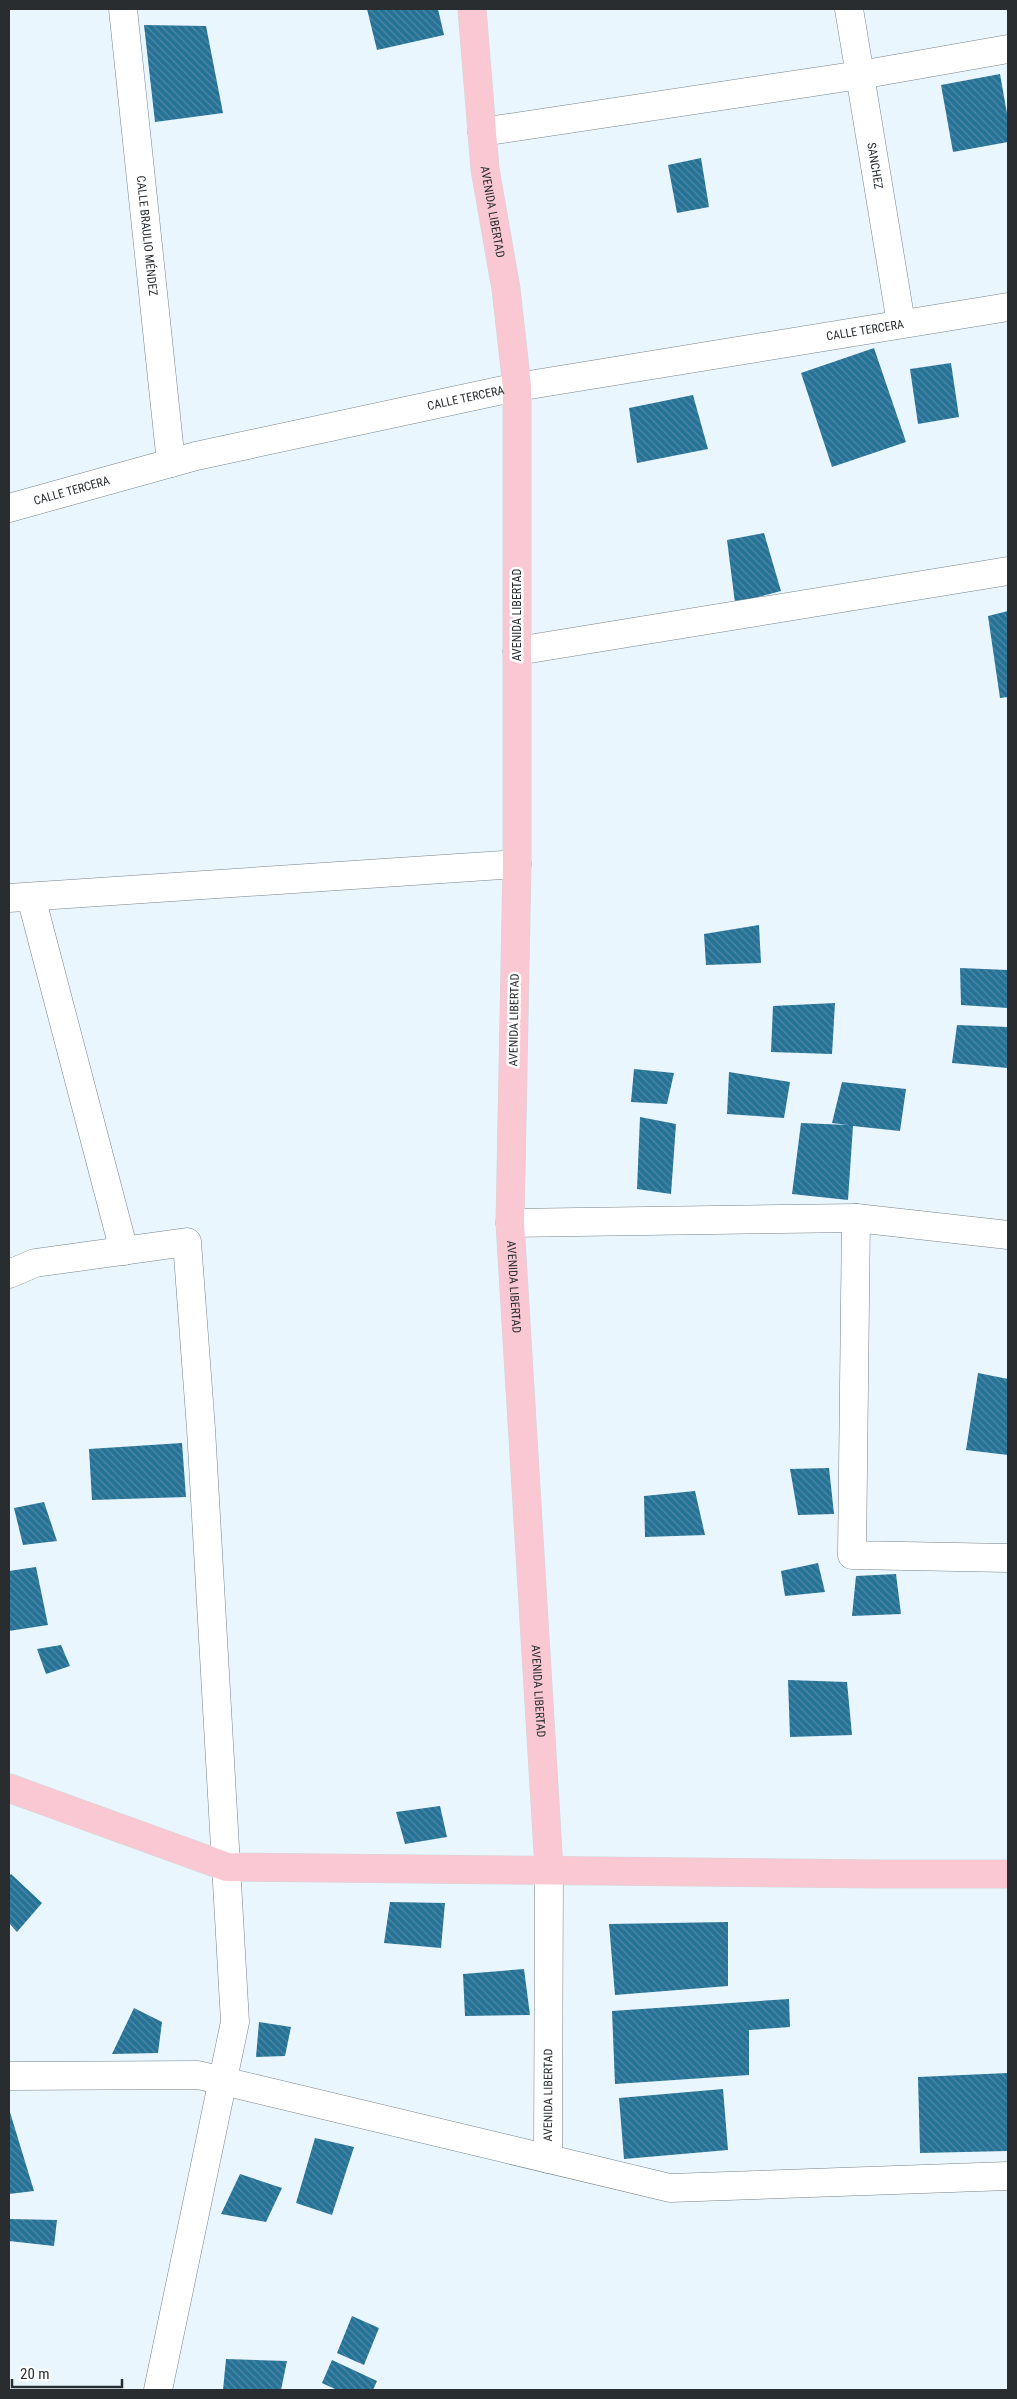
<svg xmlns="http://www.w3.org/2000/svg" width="1017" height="2399" font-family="'Roboto Condensed',sans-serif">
<defs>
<pattern id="building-back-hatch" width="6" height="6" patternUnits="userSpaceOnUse" patternTransform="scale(1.25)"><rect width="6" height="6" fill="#257297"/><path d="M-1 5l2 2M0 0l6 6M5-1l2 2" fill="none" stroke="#5389a4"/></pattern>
</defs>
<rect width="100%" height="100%" fill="#eaf6fe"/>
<!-- building -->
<path fill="url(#building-back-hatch)" d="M367 9H438L444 35 377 50Z
M144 25 206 26 223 113 155 122Z
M1000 74 1008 119V142L953 152 941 85Z
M701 158 709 207 677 213 668 165Z
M874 348 906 442 832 467 801 373Z
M951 363 959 417 918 424 910 369Z
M693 395 708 449 637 463 629 408Z
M764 533 781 591 735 603 727 540Z
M1008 611V697L1000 698 988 616Z
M759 925 761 963 706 965 704 934Z
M960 968 1008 970V1008L961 1005Z
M835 1003 832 1054 771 1052 773 1006Z
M957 1025 1008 1027V1068L952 1063Z
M634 1069 674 1073 667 1104 631 1102Z
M729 1072 790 1082 784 1118 727 1114Z
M842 1082 906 1089 900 1131 853 1126 848 1200 792 1194 801 1123 848 1125 832 1123Z
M640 1117 676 1124 671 1194 637 1189Z
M978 1373 1008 1379V1455L966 1450Z
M182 1443 186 1497 92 1500 89 1449Z
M829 1468 834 1514 798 1515 790 1469Z
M695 1491 705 1535 645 1537 644 1496Z
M44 1502 57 1541 23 1545 14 1508Z
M818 1563 825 1592 785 1596 781 1571Z
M36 1567 48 1625 9 1631V1571Z
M896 1574 901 1614 852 1616 856 1576Z
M61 1645 70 1666 46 1674 37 1649Z
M788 1680 847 1682 852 1735 790 1737Z
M440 1806 447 1837 405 1844 396 1812Z
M11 1874 42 1903 17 1932 9 1923V1876Z
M390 1902 445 1903 441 1948 384 1943Z
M728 1922V1986L615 1995 609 1924Z
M524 1969 530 2015 465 2016 463 1974Z
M789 1999 790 2027 749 2030V2075L615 2084 612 2011Z
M134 2008 162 2022 158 2053 112 2054Z
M259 2022 291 2027 285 2056 256 2057Z
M1008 2073V2151L920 2153 918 2077Z
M723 2089 728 2150 624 2159 619 2098Z
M9 2109 34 2191 9 2194Z
M315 2138 354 2147 332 2215 296 2203Z
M240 2174 282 2188 266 2222 221 2214Z
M9 2219 57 2220 54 2246 9 2241Z
M352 2316 379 2328 364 2365 337 2353Z
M226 2359 287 2361 281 2390H223Z
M332 2360 377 2381 373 2390H337L322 2383Z"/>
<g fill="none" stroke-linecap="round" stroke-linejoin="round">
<!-- minor casing -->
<g stroke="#78838a" stroke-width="29">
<g id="minor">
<path id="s1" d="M123 9 171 463"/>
<path id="s2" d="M849 9 901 323"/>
<path d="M482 132 860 75 1008 49"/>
<path id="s3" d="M9 508 196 456 517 387 1008 307"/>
<path d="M517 651 1008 571"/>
<path d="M31 897 124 1251"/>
<path d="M9 898 517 864"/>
<path d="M856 1218 852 1555 1008 1558"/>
<path d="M510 1223 856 1218 1008 1235"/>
<path d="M9 1274 35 1263 187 1242 201 1429 235 2022 158 2390"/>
<path d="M9 2076 198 2075 670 2188 1008 2176"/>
<path id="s4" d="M548 2159 549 1869"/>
</g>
</g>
<!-- major casing -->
<g stroke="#d4d5d6" stroke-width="29">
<g id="major">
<path id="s5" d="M472 9 485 169 506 289 517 387V864L510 1223 549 1869"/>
<path d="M9 1788 227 1867 881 1874H1008"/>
</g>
</g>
<!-- minor -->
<use href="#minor" stroke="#fff" stroke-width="28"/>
<!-- major -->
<use href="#major" stroke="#fac8d3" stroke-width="28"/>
</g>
<g text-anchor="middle" stroke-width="5" stroke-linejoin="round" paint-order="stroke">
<!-- street labels -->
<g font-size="12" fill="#292d30" stroke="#fff">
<text dy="4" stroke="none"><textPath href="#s2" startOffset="159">SANCHEZ</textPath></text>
<text dy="4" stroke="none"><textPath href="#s5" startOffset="204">AVENIDA LIBERTAD</textPath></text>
<text dy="4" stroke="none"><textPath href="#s1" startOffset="228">CALLE BRAULIO MÉNDEZ</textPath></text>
<text dy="4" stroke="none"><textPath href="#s3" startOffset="875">CALLE TERCERA</textPath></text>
<text dy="4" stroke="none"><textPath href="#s3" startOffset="470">CALLE TERCERA</textPath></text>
<text dy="4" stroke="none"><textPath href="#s3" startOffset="65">CALLE TERCERA</textPath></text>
<text transform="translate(517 615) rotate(-90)" y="4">AVENIDA LIBERTAD</text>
<text transform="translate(514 1020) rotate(-89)" y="4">AVENIDA LIBERTAD</text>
<text dy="4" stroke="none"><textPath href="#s5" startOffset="1281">AVENIDA LIBERTAD</textPath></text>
<text dy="4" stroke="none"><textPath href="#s5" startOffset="1686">AVENIDA LIBERTAD</textPath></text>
<text dy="4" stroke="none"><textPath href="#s4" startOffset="64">AVENIDA LIBERTAD</textPath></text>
</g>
</g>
<!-- border -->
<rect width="1017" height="2399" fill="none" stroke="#292d30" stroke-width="20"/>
<!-- scale -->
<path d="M12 2379v8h110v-8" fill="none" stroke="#292d30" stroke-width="2.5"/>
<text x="20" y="2379" font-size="15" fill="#292d30" stroke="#ffffff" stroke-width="4" paint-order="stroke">20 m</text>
</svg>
